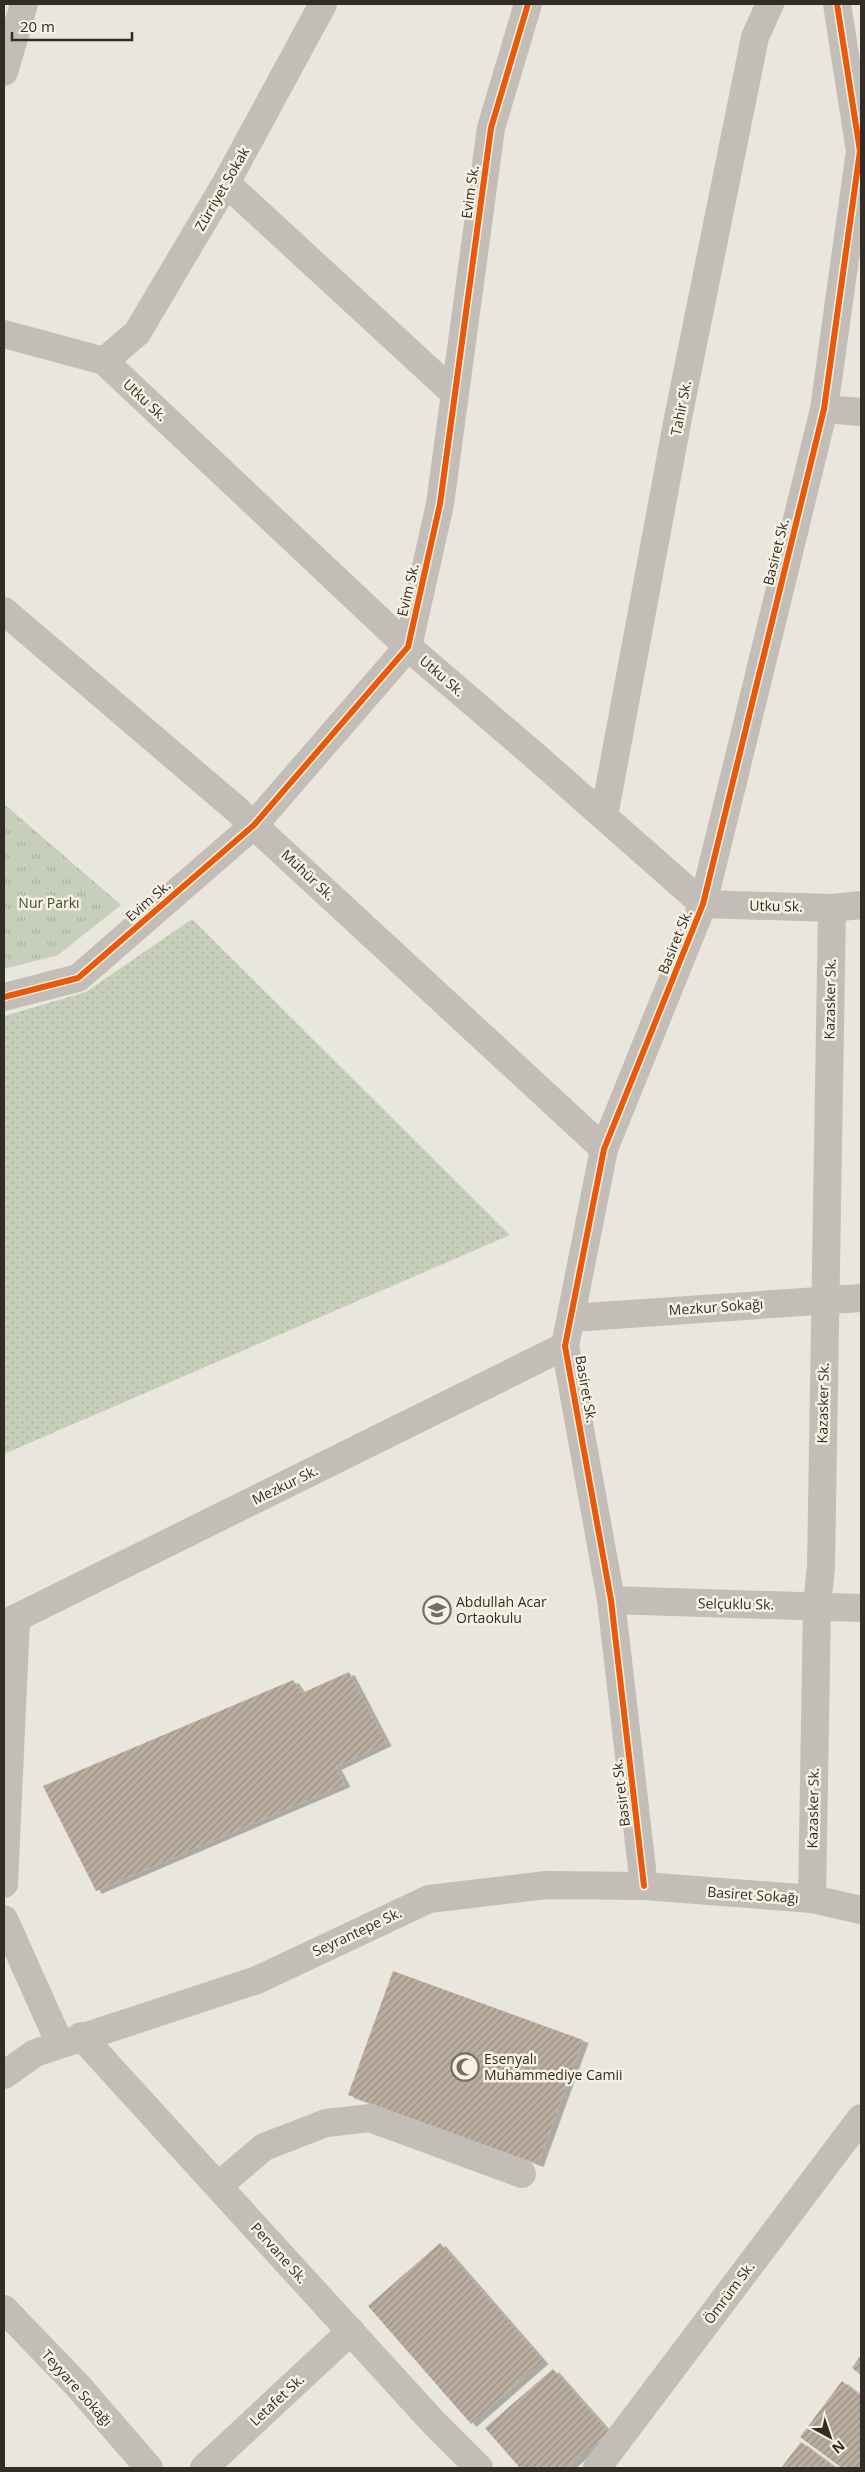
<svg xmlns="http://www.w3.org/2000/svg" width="865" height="2472" font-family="'Open Sans',sans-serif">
<defs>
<pattern id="grass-dots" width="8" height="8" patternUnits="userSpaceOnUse" patternTransform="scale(1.25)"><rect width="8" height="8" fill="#c7ceb9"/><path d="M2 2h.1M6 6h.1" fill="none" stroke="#abb19f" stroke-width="1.8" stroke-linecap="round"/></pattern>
<pattern id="park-tufts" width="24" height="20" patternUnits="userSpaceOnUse" patternTransform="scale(1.25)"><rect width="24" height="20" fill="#c7ceb9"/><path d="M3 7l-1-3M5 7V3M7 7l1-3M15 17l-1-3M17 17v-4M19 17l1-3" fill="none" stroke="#abb19f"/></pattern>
<pattern id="building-hatch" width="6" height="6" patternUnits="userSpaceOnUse" patternTransform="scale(1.25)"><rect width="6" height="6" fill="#bbaea1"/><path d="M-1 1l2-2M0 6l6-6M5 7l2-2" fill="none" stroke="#998e83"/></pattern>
<filter id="shadow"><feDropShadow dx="5.5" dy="3" stdDeviation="0" flood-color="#0004"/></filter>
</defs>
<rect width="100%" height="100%" fill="#e9e6de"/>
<!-- grass -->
<path fill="url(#grass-dots)" d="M192 919 510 1235 4 1454V1016L86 992Z"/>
<!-- park -->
<path fill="url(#park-tufts)" d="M4 804 121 905 58 955 4 969Z"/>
<!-- building -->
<path fill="url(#building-hatch)" filter="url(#shadow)" d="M349 1672 386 1743 336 1767 345 1784 96 1891 43 1786 293 1680 302 1693Z
M393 1971 583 2040 538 2164 348 2095Z
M440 2243 543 2361 471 2424 368 2306Z
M861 2355V2375L852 2368Z
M553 2369 609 2432 567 2468H520L485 2428Z
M842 2381 861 2396V2468H842L800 2437Z
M801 2442 836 2468H781Z"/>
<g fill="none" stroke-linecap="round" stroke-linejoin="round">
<!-- street -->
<path stroke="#c2beb7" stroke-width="28" d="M4 72 24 4
M226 183 455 394
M4 334 104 361 408 647 541 761 703 904 832 908 861 905
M104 361 137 333 226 183 323 4
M824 409 861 412
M4 611 236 809 604 1149
M604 816 678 418 755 37 770 4
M4 997 78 978 254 825 408 647 440 504 491 128 528 4
M571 1318 861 1298
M611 1600 861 1608
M4 1624 565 1346
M4 1884 16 1619
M644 1886 611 1600 565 1346 604 1149 703 904 824 409 860 151 837 4
M812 1899 817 1606 821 1566 832 908
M4 1919 60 2044
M81 2036 434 2423 479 2468
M4 2075 35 2053 257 1980 429 1899 546 1885 644 1886 812 1899 861 1910
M218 2186 264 2147 326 2123 370 2118 522 2174
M4 2309 78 2386 149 2468
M204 2468 351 2331
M597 2468 861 2118"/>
<!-- cycleway casing -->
<g stroke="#f7f1e4" stroke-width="9">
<path id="cycleway" d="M4 997 78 978 254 825 408 647 440 504 491 128 528 4
M644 1886 611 1600 565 1346 604 1149 703 904 824 409 860 151 837 4"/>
</g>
<!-- cycleway -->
<use href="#cycleway" stroke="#e8590c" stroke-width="6"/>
</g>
<!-- icons -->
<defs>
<g id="school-ring" transform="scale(1.4375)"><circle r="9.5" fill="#f7f1e4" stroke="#726d66" stroke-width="1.5"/><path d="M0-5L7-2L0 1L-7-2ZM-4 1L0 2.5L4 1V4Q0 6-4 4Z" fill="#726d66"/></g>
<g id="mosque-ring" transform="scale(1.4375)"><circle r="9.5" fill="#f7f1e4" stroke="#726d66" stroke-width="1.5"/><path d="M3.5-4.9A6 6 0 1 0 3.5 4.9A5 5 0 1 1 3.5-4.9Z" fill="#726d66"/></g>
</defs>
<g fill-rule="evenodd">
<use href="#school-ring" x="437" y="1610"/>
<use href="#mosque-ring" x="465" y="2067"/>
</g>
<g text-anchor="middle" stroke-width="5" stroke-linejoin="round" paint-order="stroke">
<!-- street labels -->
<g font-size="14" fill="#322c26" stroke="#f7f1e4">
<text transform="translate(222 189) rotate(-60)" y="5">Zürriyet Sokak</text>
<text transform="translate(470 192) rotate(-82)" y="5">Evim Sk.</text>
<text transform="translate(145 400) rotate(43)" y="5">Utku Sk.</text>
<text transform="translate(681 408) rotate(-79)" y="5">Tahir Sk.</text>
<text transform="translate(776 552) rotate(-76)" y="5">Basiret Sk.</text>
<text transform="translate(408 590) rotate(-77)" y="5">Evim Sk.</text>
<text transform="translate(442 676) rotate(41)" y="5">Utku Sk.</text>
<text transform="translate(308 875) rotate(43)" y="5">Mühür Sk.</text>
<text transform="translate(148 901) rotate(-41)" y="5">Evim Sk.</text>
<text transform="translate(776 906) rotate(1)" y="5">Utku Sk.</text>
<text transform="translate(675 942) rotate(-68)" y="5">Basiret Sk.</text>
<text transform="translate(830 999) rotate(-89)" y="5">Kazasker Sk.</text>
<text transform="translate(716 1307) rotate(-4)" y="5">Mezkur Sokağı</text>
<text transform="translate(586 1389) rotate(80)" y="5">Basiret Sk.</text>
<text transform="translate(823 1403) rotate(-89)" y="5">Kazasker Sk.</text>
<text transform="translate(285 1485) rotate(-26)" y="5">Mezkur Sk.</text>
<text transform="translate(736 1604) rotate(1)" y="5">Selçuklu Sk.</text>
<text transform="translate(621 1793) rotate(-97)" y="5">Basiret Sk.</text>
<text transform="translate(813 1808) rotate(-89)" y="5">Kazasker Sk.</text>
<text transform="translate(753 1895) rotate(4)" y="5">Basiret Sokağı</text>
<text transform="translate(357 1932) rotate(-25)" y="5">Seyrantepe Sk.</text>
<text transform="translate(279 2253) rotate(48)" y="5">Pervane Sk.</text>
<text transform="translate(729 2293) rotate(-53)" y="5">Ömrüm Sk.</text>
<text transform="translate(77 2388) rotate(48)" y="5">Teyyare Sokağı</text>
<text transform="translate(277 2400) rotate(-43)" y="5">Letafet Sk.</text>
</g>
<!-- park labels -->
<g font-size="14" fill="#3c4d2c" stroke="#f7f1e4">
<text x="49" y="908">Nur Parkı</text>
</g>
<!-- poi labels -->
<g font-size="14" fill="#322c26" stroke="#f7f1e4" text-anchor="start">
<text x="456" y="1607">Abdullah Acar<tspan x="456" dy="16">Ortaokulu</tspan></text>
<text x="484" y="2064">Esenyalı<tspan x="484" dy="16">Muhammediye Camii</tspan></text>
</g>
</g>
<!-- border -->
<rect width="865" height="2472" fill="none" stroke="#322c26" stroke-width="10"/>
<!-- north arrow -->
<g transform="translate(830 2437) rotate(140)" stroke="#f7f1e4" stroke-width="4" paint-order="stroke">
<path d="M0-4L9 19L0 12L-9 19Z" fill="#322c26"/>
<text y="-8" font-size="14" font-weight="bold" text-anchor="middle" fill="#322c26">N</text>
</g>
<!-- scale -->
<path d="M12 32v8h120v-8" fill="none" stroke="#322c26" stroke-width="2.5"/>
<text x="20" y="32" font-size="15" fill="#322c26" stroke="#f7f1e4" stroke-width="4" paint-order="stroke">20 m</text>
</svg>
